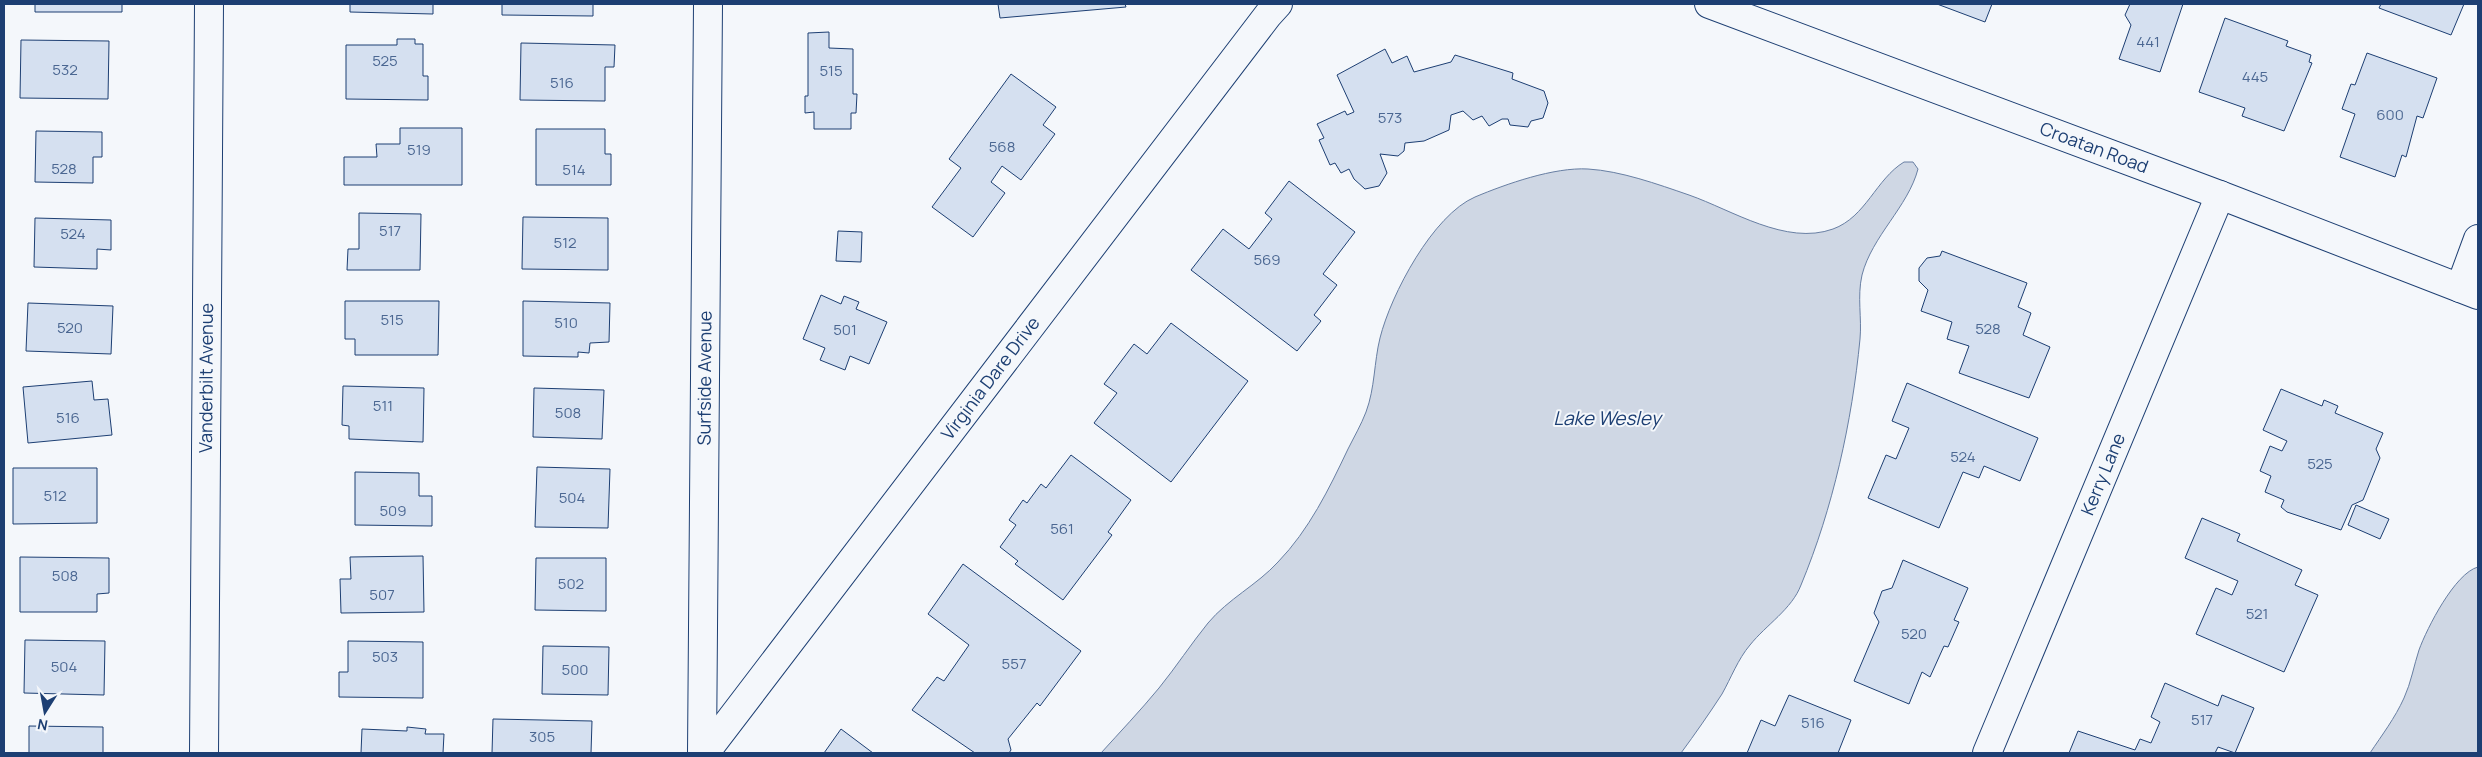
<svg xmlns="http://www.w3.org/2000/svg" width="2482" height="757" font-family="Manrope,sans-serif">
<rect width="100%" height="100%" fill="#f4f7fb"/>
<!-- water -->
<path fill="#cfd7e4" stroke="#687fa3" d="M1904 162H1913L1918 169C1908 207 1872 236 1862 275 1857 297 1862 318 1860 339 1852 422 1833 508 1801 585 1792 609 1766 625 1750 645 1738 659 1731 678 1722 694 1709 714 1695 734 1681 753H1101C1120 732 1140 711 1159 688 1176 667 1191 644 1208 623 1228 599 1257 585 1278 562 1309 530 1329 489 1348 449 1354 437 1361 425 1366 412 1375 388 1374 362 1380 338 1391 294 1433 215 1475 197 1506 184 1554 167 1588 169 1621 171 1657 184 1689 195 1732 210 1786 246 1833 229 1866 217 1876 179 1904 162Z
M2478 567V753H2370C2382 735 2395 718 2404 698 2411 683 2414 665 2419 650 2427 628 2455 573 2478 567Z"/>
<!-- building -->
<path fill="#d5e0f0" stroke="#1d3f73" d="M35 4H122V12H35Z
M350 4H433V14L350 12Z
M502 4H593V16L502 15Z
M998 4H1125L1126 7 1000 18Z
M1937 4H1992L1985 22Z
M2130 4H2183L2160 72 2119 59 2131 25 2125 15Z
M2381 4H2464L2451 35 2379 8Z
M2225 18 2288 41 2286 46 2311 55 2309 62 2312 63 2284 131 2242 116 2245 108 2199 92Z
M829 32V48L853 49V94H857L856 113H851V129H814V112L805 113V96H808V33Z
M397 39H415V44H423V76H428V100L346 99V45H397Z
M21 40 109 41 108 99 20 98Z
M521 43 615 45 614 67H605V101L520 100Z
M1385 49 1392 63 1407 56 1414 72 1451 62 1455 55 1513 73 1512 79 1544 91 1548 103 1543 118 1531 121 1528 127 1510 125 1508 119H1502L1489 126 1482 116 1473 120 1463 111 1451 115 1449 130 1424 141 1405 143 1404 151 1398 156 1380 154 1387 173 1379 186 1365 189 1354 179 1349 169 1341 173 1335 163 1330 165 1319 140 1324 138 1317 124 1345 111 1347 115 1354 112 1337 75Z
M2367 53 2437 78 2423 118 2417 116 2406 157 2402 155 2395 177 2340 157 2355 114 2342 109 2351 84 2355 85Z
M1011 74 1056 107 1043 125 1055 134 1021 180 1002 166 991 182 1005 193 973 237 932 207 961 168 949 159Z
M400 128H462V185H344V157H377L376 144H400Z
M536 129H605V154H611V185H536Z
M36 131 102 132V157H93V183L35 182Z
M1289 181 1355 232 1323 274 1337 285 1314 315 1321 321 1297 351 1191 270 1223 229 1249 249 1272 219 1265 213Z
M359 213 421 214 420 270H347L348 249H359Z
M523 217 608 218V270L522 269Z
M35 218 111 220V250L97 249V269L34 267Z
M838 231 862 232 861 262 836 261Z
M1942 251 2027 283 2018 307 2031 313 2023 335 2050 347 2029 398 1959 373 1969 346 1947 339 1952 322 1921 311 1928 290 1919 281V268L1927 258 1940 256Z
M821 295 841 304 844 296 859 302 856 309 887 322 869 364 850 356 845 370 820 360 825 348 803 339Z
M345 301H439L438 355H355V339H345Z
M523 301 610 303 609 342 590 343 589 353 578 352V357L523 356Z
M28 303 113 306 111 354 26 351Z
M1171 323 1248 381 1171 482 1094 423 1117 393 1104 384 1134 344 1147 354Z
M92 381 94 400 108 399 112 435 28 443 23 387Z
M1907 383 2038 438 2020 481 1984 466 1979 478 1963 472 1939 528 1868 498 1886 455 1896 459 1909 428 1892 421Z
M343 386 424 388 423 442 349 439V426L342 425Z
M534 388 604 390 602 439 533 437Z
M2281 389 2322 406 2324 400 2338 406 2335 413 2383 433 2376 449 2380 458 2363 500 2352 505 2341 530 2287 512 2281 507 2284 500 2265 492 2271 476 2260 471 2270 446 2282 451 2287 441 2263 430Z
M1071 455 1131 500 1108 532 1112 535 1063 600 1015 564 1018 561 1000 547 1016 525 1009 520 1023 500 1027 503 1041 484 1046 488Z
M537 467 610 469 608 528 535 527Z
M13 468H97V523L13 524Z
M355 472 419 473V496H432V526L355 525Z
M2356 505 2389 519 2380 539 2348 525Z
M2202 518 2240 534 2237 541 2302 570 2295 585 2318 595 2284 672 2196 634 2216 588 2232 595 2238 581 2185 558Z
M423 556 424 612 341 613 340 579H351L350 557Z
M20 557 109 558V593L97 594V612H20Z
M536 558H606V611L535 610Z
M1903 560 1968 588 1954 620 1959 622 1948 647 1944 646 1930 677 1922 672 1909 704 1854 681 1879 622 1874 613 1882 591 1892 588Z
M963 564 1081 651 1040 706 1037 703 1008 739 1011 750 1009 753H975L912 710 937 677 944 681 969 645 928 614Z
M25 640 105 641 104 695 24 693Z
M348 641 423 642V698L339 697V672H348Z
M543 646 609 647 608 695 542 694Z
M2165 683 2218 706 2222 695 2254 708 2235 753 2218 747 2215 753H2069L2078 731 2135 750 2140 739 2151 743 2160 722 2151 717Z
M1789 695 1851 720 1838 753H1747L1761 720 1775 726Z
M493 719 592 721 591 753H492Z
M29 726 103 727V753H29Z
M407 727 426 729 425 734H444L443 753H361L362 729 407 731Z
M841 729 873 753H824Z"/>
<g fill="none" stroke-linecap="round" stroke-linejoin="round">
<!-- minor casing -->
<g stroke="#1d3f73" stroke-width="30">
<g id="minor">
<path id="s1" d="M1709 4 2220 195 2478 295"/>
<path d="M2460 288 2478 239"/>
<path id="s2" d="M204 753 209 4"/>
<path id="s3" d="M702 753 708 4"/>
<path id="s4" d="M705 753 1268 15 1278 4"/>
<path id="s5" d="M1987 753 2220 195"/>
</g>
</g>
<!-- minor -->
<use href="#minor" stroke="#f4f7fb" stroke-width="28"/>
</g>
<g text-anchor="middle" stroke-width="4" stroke-linejoin="round" paint-order="stroke">
<!-- number labels -->
<g font-size="15" fill="#4b6792">
<text x="2148" y="47">441</text>
<text x="385" y="66">525</text>
<text x="65" y="75">532</text>
<text x="831" y="76">515</text>
<text x="2255" y="82">445</text>
<text x="562" y="88">516</text>
<text x="2390" y="120">600</text>
<text x="1390" y="123">573</text>
<text x="1002" y="152">568</text>
<text x="419" y="155">519</text>
<text x="64" y="174">528</text>
<text x="574" y="175">514</text>
<text x="390" y="236">517</text>
<text x="73" y="239">524</text>
<text x="565" y="248">512</text>
<text x="1267" y="265">569</text>
<text x="392" y="325">515</text>
<text x="566" y="328">510</text>
<text x="70" y="333">520</text>
<text x="1988" y="334">528</text>
<text x="845" y="335">501</text>
<text x="383" y="411">511</text>
<text x="568" y="418">508</text>
<text x="68" y="423">516</text>
<text x="1963" y="462">524</text>
<text x="2320" y="469">525</text>
<text x="55" y="501">512</text>
<text x="572" y="503">504</text>
<text x="393" y="516">509</text>
<text x="1062" y="534">561</text>
<text x="65" y="581">508</text>
<text x="571" y="589">502</text>
<text x="382" y="600">507</text>
<text x="2257" y="619">521</text>
<text x="1914" y="639">520</text>
<text x="385" y="662">503</text>
<text x="1014" y="669">557</text>
<text x="64" y="672">504</text>
<text x="575" y="675">500</text>
<text x="2202" y="725">517</text>
<text x="1813" y="728">516</text>
<text x="542" y="742">305</text>
</g>
<!-- street labels -->
<g font-size="18" fill="#1d3f73" stroke="#f4f7fb">
<text dy="6" stroke="none"><textPath href="#s1" startOffset="411">Croatan Road</textPath></text>
<text dy="6" stroke="none"><textPath href="#s2" startOffset="375">Vanderbilt Avenue</textPath></text>
<text dy="6" stroke="none"><textPath href="#s4" startOffset="471">Virginia Dare Drive</textPath></text>
<text dy="6" stroke="none"><textPath href="#s3" startOffset="375">Surfside Avenue</textPath></text>
<text dy="6" stroke="none"><textPath href="#s5" startOffset="302">Kerry Lane</textPath></text>
</g>
<!-- water labels -->
<g font-size="19" font-style="italic" fill="#1d3f73" stroke="#f4f7fb">
<text x="1607" y="425">Lake Wesley</text>
</g>
</g>
<!-- border -->
<rect width="2482" height="757" fill="none" stroke="#1d3f73" stroke-width="10"/>
<!-- north arrow -->
<g transform="translate(45 712) rotate(191)" stroke="#f4f7fb" stroke-width="4" paint-order="stroke">
<path d="M0-4L9 19L0 12L-9 19Z" fill="#1d3f73"/>
<text y="-8" font-size="14" font-weight="bold" text-anchor="middle" fill="#1d3f73">N</text>
</g>
</svg>
